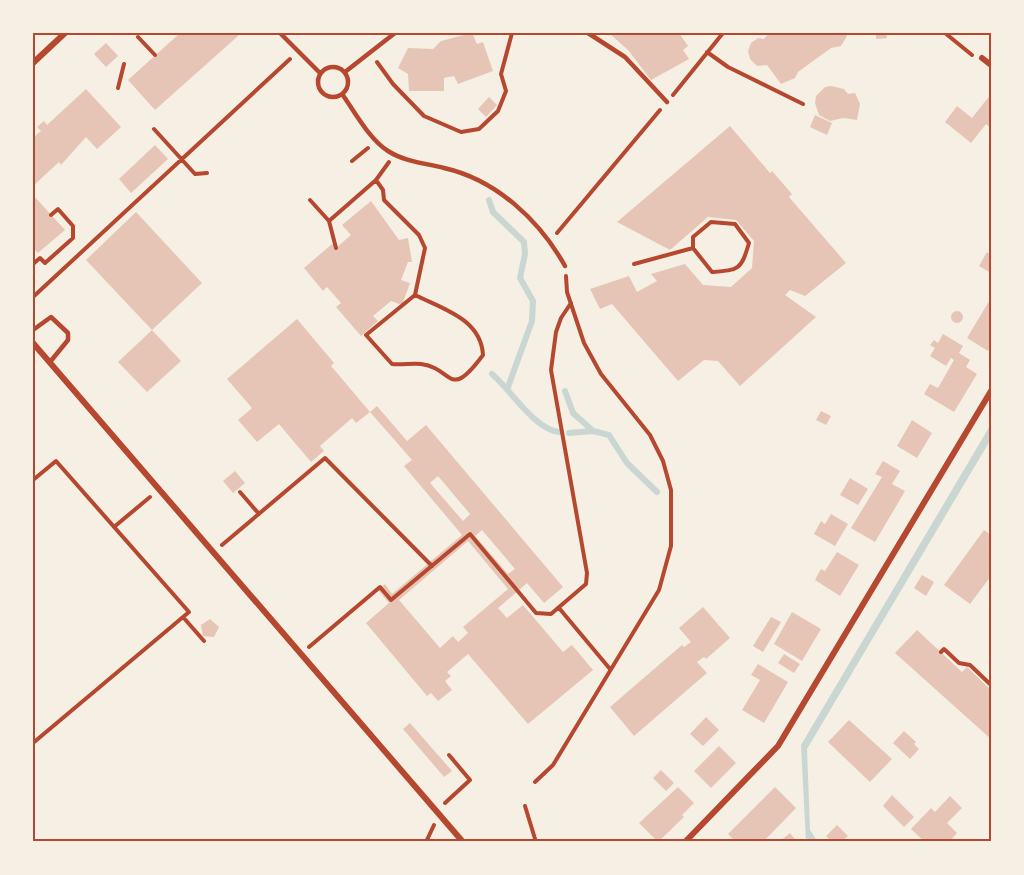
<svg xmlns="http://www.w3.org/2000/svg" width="1024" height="875" font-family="Commissioner,sans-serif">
<rect width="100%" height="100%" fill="#f6efe4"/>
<!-- water -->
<path fill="#c9d6d2" d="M991 424V439L807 749 810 830 818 842H806L801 745Z"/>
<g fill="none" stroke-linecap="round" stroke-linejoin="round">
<!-- stream -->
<path stroke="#c9d6d2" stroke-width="6" d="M489 200 493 212 524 242 525 254 520 278 533 301 532 321 508 387
M492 374C510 389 535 430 559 432
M565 391 573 413 592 430
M569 433 593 431 609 435 627 463 657 492"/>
</g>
<!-- building -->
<path fill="#e6c5b7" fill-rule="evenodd" d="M180 33H236L238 36 155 110 128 80Z
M472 33 477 44 483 42 493 71 458 84 454 76 444 78V91H409L408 74 398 68 408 48 433 49 441 41Z
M609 33H679L688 46 683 50 689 59 651 80 628 50Z
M769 33H845L847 36 841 46 831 48 798 72 795 78 781 84 767 65 757 66 750 59 748 51 751 43 758 38 764 39Z
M876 33H886L887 38 876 39Z
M106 43 118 56 106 67 94 54Z
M831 86 844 89 848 94 855 93 860 104 857 120 843 118 830 121 819 115 815 103 816 96 825 87Z
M86 89 121 127 97 149 86 137 61 165 59 162 33 186V138L41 131 37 127 44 121 47 125Z
M991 94V128L986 124 971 143 945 122 957 106 972 118Z
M489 97 497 105 486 117 478 109Z
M815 115 832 123 827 135 810 127Z
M730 126 770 173 772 171 792 194 789 197 846 263 805 296 790 290 785 295 816 317 740 386 718 361 704 360 678 381 612 304 600 309 590 289 629 276 637 292 657 281 651 274 685 264 703 285 731 287 752 268 754 241 736 220 708 217 670 250 617 222Z
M155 145 168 159 131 193 119 179Z
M33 195 65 230 38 253 33 248Z
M371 201 399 240 408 238 412 262H408L401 280 410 283 402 305 391 301 373 316 378 321 361 336 336 307 341 303 327 287 323 291 304 268 332 244 336 248 351 235 342 225Z
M136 212 202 283 152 330 181 361 147 392 118 362 152 330 86 260Z
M987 252 991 255V273L979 266Z
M991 298V346L988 351 967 338Z
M951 317a6 6 0 1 1 12 0a6 6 0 1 1-12 0Z
M297 319 334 363 331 366 370 412 377 406 407 441 426 425 563 587 544 603 527 583 498 608 507 618 523 605 563 652 572 645 593 670 528 724 468 654 447 672 451 676 445 681 452 690 438 701 431 693 427 696 366 623 389 603 378 590 385 584 392 594 462 535 404 466 412 460 370 412 356 423 352 418 320 446 324 451 311 462 279 424 257 442 238 420 252 408 227 379ZM438 476 470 514 463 521 430 483ZM482 530 515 569 508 574 475 536ZM468 541 508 589 463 627 468 633 458 642 453 636 440 648 399 600Z
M943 334 963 346 959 353 970 360 966 367 977 374 954 412 924 394 930 384 938 388 954 360 951 358 946 366 930 356 935 348 930 345 934 340 938 343Z
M821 411 831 416 826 425 816 420Z
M912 420 932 433 917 458 897 446Z
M883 461 900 471 892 484 905 491 875 542 851 528 882 477 875 474Z
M235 471 245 483 233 493 223 481Z
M850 478 868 489 858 505 840 495Z
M831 514 848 524 835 546 814 534 821 521 825 524Z
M984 530 991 535V576L970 604 944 585Z
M837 552 859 565 840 596 815 580 821 569 825 571Z
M922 575 934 582 926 596 914 588Z
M703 607 730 638 706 659 704 657 697 662 707 673 634 736 610 707 682 645 684 647 691 642 679 628Z
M792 612 821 629 802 661 774 644Z
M771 617 781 622 763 652 753 646Z
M210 619 219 627 214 637 203 636 201 625Z
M917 630 962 672 967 667 991 690V739L895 653Z
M784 654 800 664 794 673 778 663Z
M758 664 788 682 764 723 742 710 760 680 751 675Z
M706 717 719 730 703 746 690 734Z
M849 720 892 759 870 782 828 742Z
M410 723 452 771 444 777 403 729Z
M904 731 916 742 914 744 919 749 910 759 893 743Z
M719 746 736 763 711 788 694 771Z
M661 770 674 783 666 791 653 778Z
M678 787 694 803 682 815 684 817 658 842 639 823Z
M775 787 796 808 763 842H736L728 834Z
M892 795 914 817 904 827 883 806Z
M950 796 962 808 947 823 957 833 949 842H925L911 829 931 808 935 812Z
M837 825 848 836 841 842H832L826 836Z
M790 833 797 842H779Z"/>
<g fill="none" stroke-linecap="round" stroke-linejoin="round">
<!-- path -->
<path stroke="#b5482f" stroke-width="4" d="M945 33 972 55
M138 37 155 55
M707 52 728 67 803 104
M377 62 393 84 424 116 461 132 479 129 498 111 506 91 501 74 512 33
M118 88 124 64
M673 95 723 33
M154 129 195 174 207 173
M352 161 368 148
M376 180 383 190 384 200 419 235 425 248 415 295
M310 200 329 221 336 248
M329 221 376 180 389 162
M557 233 660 110
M33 264 40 258 45 263 73 238V226L58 209 51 215
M634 264 693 248 712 272C739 270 741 270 749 243L735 224 711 222 693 237V248
M415 295C443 309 481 319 483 355 448 402 454 368 421 364 412 363 402 365 392 364L366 335Z
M33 297 290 59
M33 480 56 461 189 612 33 743
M240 492 259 514
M114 527 150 497
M222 545 325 458 432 566
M559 608 610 669
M183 617 204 641
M309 647 380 587 391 600 470 534 536 613 551 614 586 584 587 573 551 370 556 332 561 318 571 303
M941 652 944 649 959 663 970 665 991 685
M535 782 553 765 659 590 671 546V490L663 461 650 435 601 374 584 343 567 292 566 276
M445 803 470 780 449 755
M525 806 536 842
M426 842 434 825"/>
<!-- service -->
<path stroke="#b5482f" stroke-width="4.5" d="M280 33 320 73
M588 33 625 57 667 102
M318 82a15 15 0 1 1 30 0a15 15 0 1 1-30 0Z
M345 72 395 33
M342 94C355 112 369 139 388 151 405 162 425 163 444 168 497 180 540 221 565 266
M33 330 51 317 68 333V340L50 362"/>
<!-- minor -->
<path stroke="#b5482f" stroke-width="6" d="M982 58 991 65
M33 63 65 33
M33 343 463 842
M685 842 778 746 991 391"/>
</g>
<!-- border -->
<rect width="1024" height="875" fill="none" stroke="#f6efe4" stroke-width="69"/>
<rect x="34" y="34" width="956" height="806" fill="none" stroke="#b5482f" stroke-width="2"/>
</svg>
